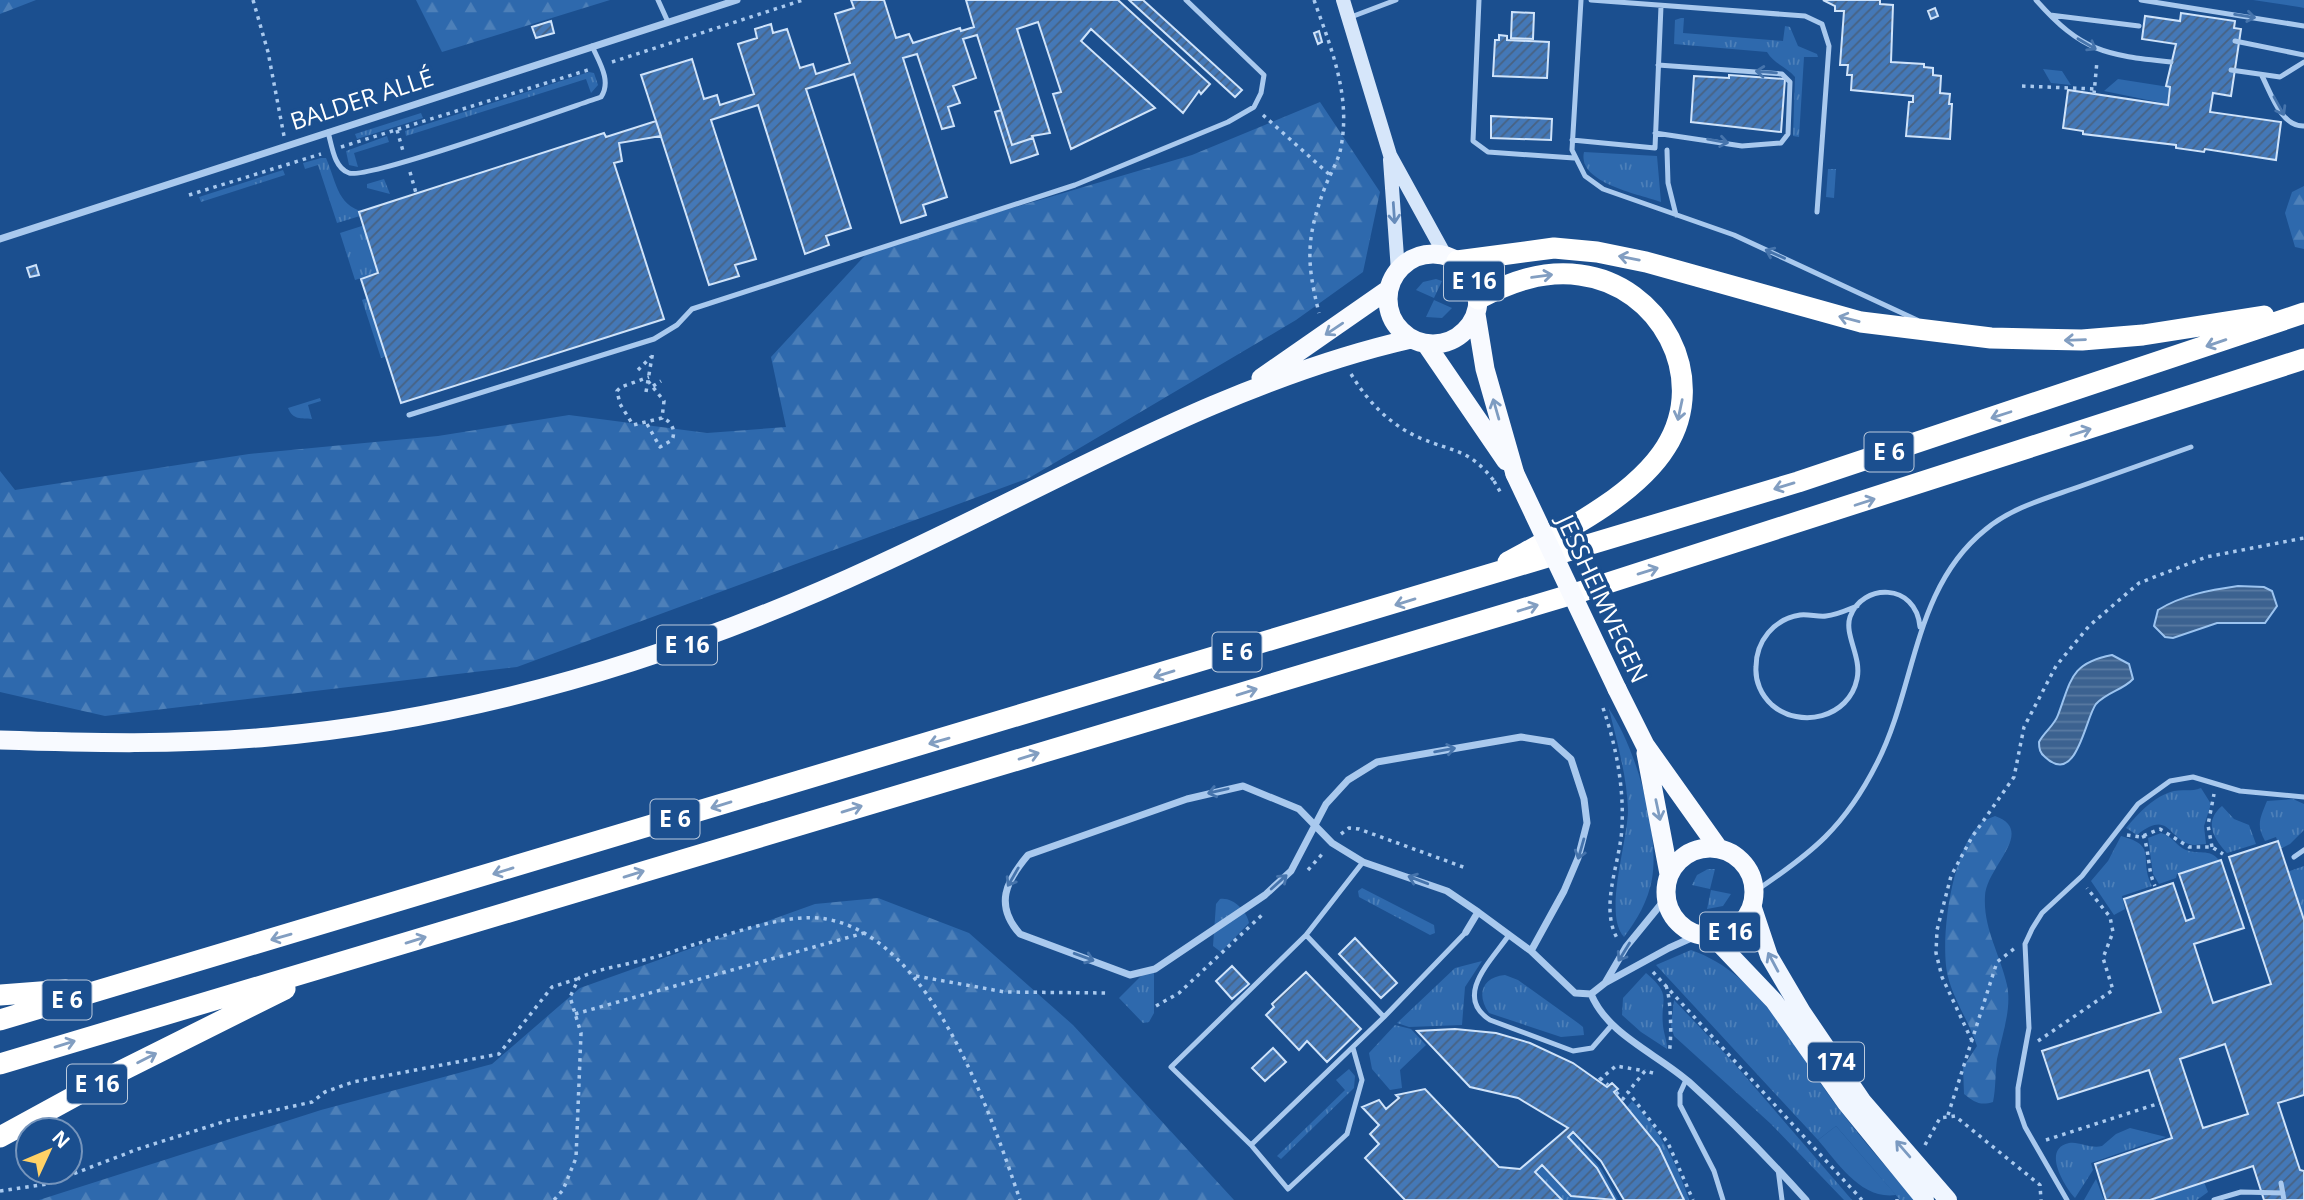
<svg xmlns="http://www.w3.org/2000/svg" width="2304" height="1200" font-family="'Open Sans',sans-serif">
<defs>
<pattern id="grass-tufts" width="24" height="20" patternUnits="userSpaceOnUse" patternTransform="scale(1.75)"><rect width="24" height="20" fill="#2e69ad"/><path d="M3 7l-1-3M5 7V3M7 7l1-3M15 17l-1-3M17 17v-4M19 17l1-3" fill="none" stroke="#4d80b9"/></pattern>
<pattern id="forest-firs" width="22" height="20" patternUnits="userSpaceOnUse" patternTransform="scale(1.75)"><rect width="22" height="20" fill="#2e69ad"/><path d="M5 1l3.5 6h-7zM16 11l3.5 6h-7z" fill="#4d80b9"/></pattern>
<pattern id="water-rules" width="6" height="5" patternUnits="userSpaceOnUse" patternTransform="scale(1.75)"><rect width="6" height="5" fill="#3c6290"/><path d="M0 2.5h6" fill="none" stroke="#597aa1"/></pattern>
<pattern id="building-hatch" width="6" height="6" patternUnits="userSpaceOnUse" patternTransform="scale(1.75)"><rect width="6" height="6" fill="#4478b7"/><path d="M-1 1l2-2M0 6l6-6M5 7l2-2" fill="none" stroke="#486282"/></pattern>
</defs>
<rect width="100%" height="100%" fill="#1b4f8f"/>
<!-- grass -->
<path fill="url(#grass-tufts)" d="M1681 18H1684L1683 33 1783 41 1785 26 1790 27 1798 46 1817 54 1818 57H1804L1799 137 1793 136 1795 77C1787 67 1774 64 1767 52L1674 44 1675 20Z
M589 72 594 73 598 85 591 93 586 79 406 136 405 131Z
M421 113 423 118 357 139 355 134Z
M387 136 389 142 354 153 358 167 349 165 346 151Z
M1584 152 1657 156 1661 202C1639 194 1577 183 1584 152Z
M321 158H326C337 183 337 209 370 213L337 223 318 165 305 169 303 163Z
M1828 169H1836L1834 198 1826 197Z
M283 170 285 175 201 202 199 197Z
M384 179 390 194 367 188V184Z
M365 225 380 272 355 280 340 233Z
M1436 279 1442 281 1434 298 1416 290 1423 282Z
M367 298 387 356 381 358 362 300Z
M1434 300 1452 308 1442 318 1426 317Z
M320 398 321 401 308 405 312 419C301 418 293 420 288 408Z
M1609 709C1636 748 1660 832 1652 879 1648 901 1637 920 1624 937 1603 915 1628 841 1628 810 1627 776 1617 742 1609 709Z
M2201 788 2211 804 2204 826 2206 844C2201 844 2194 846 2189 844 2167 837 2169 810 2137 835L2126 828C2139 813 2154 796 2174 791 2183 789 2191 792 2201 788Z
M2293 799 2304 804V830L2290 844 2280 849 2276 837 2265 841C2256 825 2260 818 2267 801Z
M2222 806 2234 819 2249 825 2256 844 2227 853C2214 839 2203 822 2222 806Z
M2161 833C2172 835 2176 846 2186 850 2198 855 2209 848 2219 860L2177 874 2176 878 2159 884 2153 874 2148 838Z
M2121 836C2159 846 2138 858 2152 886L2122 896 2125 909 2114 915 2091 881 2108 861Z
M2304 866V916L2302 917 2287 872Z
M1708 869H1715L1710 889 1692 885 1697 875Z
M1362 888 1434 925 1435 933 1430 935 1359 897 1358 891Z
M1711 890 1731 894 1723 906 1707 909Z
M1220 899C1233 897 1247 911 1249 923L1221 952 1213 946 1216 904Z
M1691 950C1763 975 1795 1052 1839 1109 1863 1141 1889 1170 1915 1200H1900L1836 1126 1818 1140 1656 965Z
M1482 961 1465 987 1462 1025 1409 1027 1397 1023 1455 968Z
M1148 969 1154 971V1013L1149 1022 1143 1023 1119 998Z
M1646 973C1673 996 1660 998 1663 1026 1664 1034 1667 1041 1667 1049L1641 1032 1622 1015 1623 998Z
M1505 975 1518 980 1578 1023 1583 1027 1584 1035 1561 1037 1489 1013C1476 995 1482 977 1505 975Z
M1674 1000 1732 1061 1852 1200H1844L1771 1124 1674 1036 1671 1026Z
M1395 1025 1411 1029 1426 1045 1400 1070 1402 1088 1390 1090 1372 1069 1369 1053Z
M1349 1069 1355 1076 1354 1088 1281 1159 1277 1156 1345 1090 1336 1080Z
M1632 1101C1659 1129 1677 1163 1689 1200H1678L1626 1108Z
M2130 1128 2166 1137 2091 1163 2093 1170 2075 1198C2065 1187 2041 1149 2069 1143 2079 1141 2090 1149 2102 1146L2116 1134Z
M1572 1133 1602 1170 1618 1200H1613L1567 1138Z
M1539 1164 1569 1195 1605 1200H1558L1531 1172Z
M2096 1179 2104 1200H2084Z
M2204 1182 2208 1192 2197 1200H2150Z"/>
<!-- forest -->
<path fill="url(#forest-firs)" d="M0 0H36L0 14Z
M416 0H610L442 52Z
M1320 102 1380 192 1363 272 1296 320 1029 478 517 667 105 716 0 692V471L15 490 249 454 438 436 569 415 707 433 786 427 771 357 870 250 1192 155Z
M2304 186V249L2295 247 2285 213 2292 192Z
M1995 816C2037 831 1986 867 1985 896 1983 928 2000 954 2007 985 2012 1009 2002 1035 1997 1059 1995 1074 1996 1088 1993 1102 1980 1106 1974 1102 1964 1094L1963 1067 1977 1046C1969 1021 1954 1001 1948 977 1939 941 1952 848 1981 823 1984 820 1991 818 1995 816Z
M878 898 969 933 1073 1025 1234 1200H39L321 1110 492 1064 580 988 815 904Z"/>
<!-- green -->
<path fill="#2e69ad" d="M2253 0H2304V8L2299 7Z
M2043 69 2062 71 2071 85 2051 83Z
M2118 79 2169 87 2167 104 2104 91Z
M1836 1126 1896 1195C1861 1200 1838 1163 1818 1140Z"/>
<!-- water -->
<path fill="url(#water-rules)" stroke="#9cc4f0" stroke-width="2" d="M2238 586 2264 587 2272 591 2277 606 2265 623H2217L2173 638 2165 637 2154 626 2158 610C2182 595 2210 590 2238 586Z
M2112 655 2129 664 2133 679C2123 690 2107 692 2096 704 2085 718 2077 787 2045 757 2040 753 2039 749 2039 742 2044 732 2054 726 2058 715 2071 681 2070 663 2112 655Z"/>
<!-- building -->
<path fill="url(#building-hatch)" stroke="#cfe3fa" stroke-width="2" fill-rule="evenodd" d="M851 0H884L896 38 909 34 913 43 960 28 961 31 974 27 966 0H1118L1210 84 1201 94 1199 91 1183 113 1091 29 1081 41 1155 108 1071 149 1053 94 1061 92 1038 22 1017 29 1050 133 1032 136 1033 138 1012 145 977 35 963 39 976 78 953 86 960 103 948 107 954 126 942 129 917 54 903 58 947 197 923 205 926 215 901 223 854 74 806 89 851 228 826 236 829 245 805 254 758 105 711 120 756 259 735 265 739 276 709 285 641 75 692 59 704 99 717 95 720 105 754 94 738 44 757 38 755 29 771 24 773 33 787 29 800 68 813 64 816 74 850 63 835 14 854 8Z
M1129 0H1143L1242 90 1235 97Z
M1880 0V4L1893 5 1891 62 1924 64V67L1933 68V75L1941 76 1940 93 1950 94 1949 104H1952L1950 139 1906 136 1909 102H1913V96L1851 90 1852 75H1847L1848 65H1840L1844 11H1835V6L1823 0Z
M1935 8 1938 16 1931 19 1928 11Z
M1512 12 1534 13 1533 39 1511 38Z
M2181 13 2235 21 2234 28 2241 29 2231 96 2213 93 2210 112 2281 122 2276 160 2205 149 2204 152 2176 148V145L2083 134V131L2063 128 2068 90 2168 105 2170 87 2166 86 2176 44 2142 39 2145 16 2180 21Z
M551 21 554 33 536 38 532 27Z
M1319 31 1322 42 1318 44 1314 33Z
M1499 35 1507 36V40L1549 42 1547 78 1493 76 1495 40H1499Z
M1729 75 1785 79 1781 132 1691 122 1694 76 1729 78Z
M1001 110 1012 145 1033 138 1038 154 1011 163 995 112Z
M1491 116 1552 119 1551 140 1491 138Z
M656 121 661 136 619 143 622 161 614 163 664 319 401 403 361 279 378 273 359 212 604 133 606 137Z
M36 265 39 275 30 277 27 268Z
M2278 841 2304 920V1095L2278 1103 2300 1170 2304 1171V1200H2264L2253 1166 2150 1200H2106L2095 1164 2172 1138 2149 1070 2058 1099 2042 1051 2161 1012 2124 899 2173 883 2186 921 2194 918 2179 874 2221 860 2244 928 2194 944 2213 1003 2271 984 2229 857ZM2225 1044 2248 1114 2203 1128 2180 1059Z
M1355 938 1397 983 1381 998 1339 954Z
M1232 966 1249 984 1232 999 1216 981Z
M1306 972 1361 1029 1327 1062 1307 1041 1299 1050 1266 1015 1274 1007 1272 1004Z
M1455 1029 1496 1033 1530 1043 1573 1063 1607 1087 1612 1083 1618 1089 1614 1092 1659 1147 1684 1200H1624L1601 1161 1573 1132 1568 1137 1597 1168 1615 1200 1571 1196 1542 1165 1535 1172 1562 1200H1405L1365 1158 1379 1144 1370 1134 1379 1125 1362 1107 1379 1100 1386 1109 1399 1098 1396 1095 1425 1089 1499 1167 1520 1169 1568 1128 1518 1098 1470 1087 1417 1031Z
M1273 1048 1286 1062 1265 1081 1252 1068Z"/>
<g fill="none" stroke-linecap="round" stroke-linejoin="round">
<!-- path -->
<path stroke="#a9c9ee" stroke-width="3.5" stroke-dasharray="3.5 5" stroke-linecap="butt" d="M253 0 268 52 284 136
M1314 0C1331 48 1351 95 1341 147 1339 160 1330 174 1325 187 1306 238 1306 261 1319 313
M612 62 803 0
M2022 86 2094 89
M2094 94 2097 61
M1263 115 1330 175
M397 130 403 151
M341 147 591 69
M410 172 416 193
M189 195 321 154
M638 370 651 357
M1351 374C1368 402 1390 425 1420 438 1453 452 1470 449 1494 481
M648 381 664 401 662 418 633 425 620 404 617 391 621 387 649 377
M653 386 661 381
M646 392 653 351
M647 424 660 447 672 440C676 431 672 421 662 418
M1603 708C1616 745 1624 787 1622 826 1621 861 1599 905 1617 938
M1341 834 1349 828 1359 829 1466 868
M2127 835 2140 837 2160 829 2189 847H2212L2223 854
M2143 835C2150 852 2147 869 2155 886
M2212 847 2208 825 2214 794
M1308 870 1324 852
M1653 972 1862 1200
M916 976 1005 992 1106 993
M1666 986C1671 997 1672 1041 1669 1053
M1156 1006 1179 993 1263 914
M575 1014 864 933
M1972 1041 1942 977 1936 953 1937 930 1951 876 1972 837 2014 777 2024 727 2056 666 2089 626 2139 583 2206 557 2304 538
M2038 1041 2113 990 2103 958 2113 932 2110 917 2087 888
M1653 1073 1645 1071 1628 1092 1668 1143 1693 1200
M1600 1078 1608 1085
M1599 1080 1616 1066 1645 1071
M1616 1092 1623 1099 1628 1092
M1948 1115 1997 962 2015 948
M2046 1140 2160 1103
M1925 1145 1940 1118 1955 1116 2040 1185 2041 1200
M0 1191 47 1184 138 1149 226 1121 312 1102 325 1092 353 1082 499 1054 552 987 577 979
M554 1200 563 1190 576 1158 581 1033 570 997 579 978C597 969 616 967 635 962 656 958 676 950 696 944 731 934 790 912 826 919 931 937 990 1112 1020 1200
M1897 1200V1199"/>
<!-- service -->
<path stroke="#a9c9ee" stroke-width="5" d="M658 0 668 22
M1479 0 1473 141 1488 152 1574 158
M1581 0 1572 150 1585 176 1603 189 1734 235 1917 320
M1591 0 1805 16 1822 24 1829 46 1817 212
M2036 0C2082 52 2105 55 2171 62
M2141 0 2304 26
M2050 15 2139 26
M1351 17 1396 0
M2235 41 2304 55
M2231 70 2280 77 2304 62
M2262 76C2271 93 2281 127 2304 126
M328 132C332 146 334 168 349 173 366 180 568 108 601 97 612 81 599 62 592 46
M1655 133 1742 146 1781 143 1788 134 1790 82 1782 74 1658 65
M1572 140 1655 148 1661 6
M1667 150 1668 183 1676 215
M409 415 654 339 677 325 692 309 1075 185 1228 122 1254 107 1261 93 1264 75 1186 0
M1857 606C1847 610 1837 615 1826 616 1818 617 1809 614 1800 615 1774 619 1756 641 1756 667 1755 681 1761 695 1772 705 1800 729 1849 718 1857 679 1862 657 1844 635 1850 617 1862 583 1916 582 1920 627
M2294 857 2304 850
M1754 892C1812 853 1845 827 1877 763 1916 687 1913 588 1985 530 2012 507 2048 498 2081 486 2118 473 2155 460 2191 447
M1306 935 1384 1017 1466 932
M1509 935C1491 961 1453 996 1490 1020L1573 1051 1592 1048 1611 1026
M1353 1048 1362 1080 1347 1134 1288 1189 1251 1145 1171 1067 1306 935 1363 862
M1686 1080 1680 1093V1105L1714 1171 1723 1200
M1251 1145 1384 1017
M1778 1169 1782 1200
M2281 1183 2284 1200
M2067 1200 2025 1127 2018 1107V1088L2029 1028 2025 944 2032 929 2042 913 2082 876 2138 804 2170 781 2193 777 2240 791 2304 797
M2214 1200 2241 1192 2283 1193"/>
<!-- minor -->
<path stroke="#a9c9ee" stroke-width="7" d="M0 239 737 0
M1666 898 1626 947 1605 983 1669 948 1698 935
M1478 912 1447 891 1363 862 1332 843 1299 809 1243 786 1187 799 1028 855C1006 881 994 905 1020 934L1130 975 1155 969 1265 895 1291 871 1326 804 1348 780 1377 762 1521 737 1552 742 1571 759 1584 799 1587 823 1578 858 1564 891 1531 951
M1466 932 1478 912 1531 951 1575 993 1591 994 1605 983
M1591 994C1608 1035 1656 1053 1689 1082 1730 1119 1769 1159 1806 1200"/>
<!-- secondary -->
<path stroke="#d6e6fa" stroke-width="14" d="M1343 0 1390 155 1445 255
M1390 160 1398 271"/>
<!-- primary -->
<path stroke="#f0f6ff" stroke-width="18" d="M1752 905 1769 956 1802 1012 1863 1102 1948 1200
M1713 937 1774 1001 1846 1103 1925 1200"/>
<!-- trunk -->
<path stroke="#f8faff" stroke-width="19" d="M1388 299a45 45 0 1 1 90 0a45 45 0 1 1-90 0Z
M1476 314 1485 369 1515 474
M1426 344 1506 461
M1261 378 1389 289
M1617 689 1645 745 1719 849
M0 740C90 743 179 745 269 737 481 718 684 655 876 566 1052 486 1222 382 1411 339
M1646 753 1669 874
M1666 892a44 44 0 1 1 88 0a44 44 0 1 1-88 0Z"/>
<!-- motorway -->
<path stroke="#fff" stroke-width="21" d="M1457 261 1554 248 1597 252 1646 262 1861 322 1991 338 2082 340 2143 335 2264 316
M1478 299C1510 282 1543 270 1580 275 1660 285 1710 377 1666 447 1635 497 1559 534 1508 562
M0 995 66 990
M0 1020 1798 482 2304 313
M0 1064 1583 591 2304 359
M0 1137 119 1072 285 989"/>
<!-- path-bridge -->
<path stroke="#a9c9ee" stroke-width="3.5" stroke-dasharray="3.5 5" stroke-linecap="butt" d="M1494 481 1502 495"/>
<!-- trunk-bridge -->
<path stroke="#f8faff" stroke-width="19" d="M1515 474 1617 689"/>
</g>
<!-- one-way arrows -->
<defs><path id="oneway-shaft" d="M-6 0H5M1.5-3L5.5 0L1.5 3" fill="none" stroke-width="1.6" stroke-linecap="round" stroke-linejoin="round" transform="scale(1.75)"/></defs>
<g stroke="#4674ac">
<use href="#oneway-shaft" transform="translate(2245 16) rotate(9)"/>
<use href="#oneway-shaft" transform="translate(2087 44) rotate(30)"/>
<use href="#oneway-shaft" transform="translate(1766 72) rotate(-175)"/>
<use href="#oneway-shaft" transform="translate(2279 106) rotate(61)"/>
<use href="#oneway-shaft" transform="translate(1718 141) rotate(10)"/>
<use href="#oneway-shaft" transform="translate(1775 254) rotate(-156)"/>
<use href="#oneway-shaft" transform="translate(1445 750) rotate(-10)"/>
<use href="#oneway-shaft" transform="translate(1218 791) rotate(167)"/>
<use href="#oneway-shaft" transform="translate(1581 849) rotate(106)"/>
<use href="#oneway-shaft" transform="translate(1013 877) rotate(120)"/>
<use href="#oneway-shaft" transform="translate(1418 880) rotate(-159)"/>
<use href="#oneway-shaft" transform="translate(1279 882) rotate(-42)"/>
<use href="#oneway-shaft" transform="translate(1624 952) rotate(122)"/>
<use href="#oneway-shaft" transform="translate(1084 957) rotate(20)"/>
</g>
<use stroke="#668bba" href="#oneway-shaft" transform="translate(1394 213) rotate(86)"/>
<g stroke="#829ec1">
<use href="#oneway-shaft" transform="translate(1629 258) rotate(-169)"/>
<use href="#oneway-shaft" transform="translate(1542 276) rotate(-8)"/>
<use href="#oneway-shaft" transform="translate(1849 319) rotate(-165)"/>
<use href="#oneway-shaft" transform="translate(2075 340) rotate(178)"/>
<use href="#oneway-shaft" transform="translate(2216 343) rotate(161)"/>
<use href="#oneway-shaft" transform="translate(1680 410) rotate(102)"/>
<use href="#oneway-shaft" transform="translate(2001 415) rotate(162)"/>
<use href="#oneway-shaft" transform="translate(2081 432) rotate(-18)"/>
<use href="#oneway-shaft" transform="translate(1784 486) rotate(163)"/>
<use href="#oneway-shaft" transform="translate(1865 502) rotate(-18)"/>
<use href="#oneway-shaft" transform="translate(1648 571) rotate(-17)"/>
<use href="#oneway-shaft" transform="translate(1405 602) rotate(163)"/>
<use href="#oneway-shaft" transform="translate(1528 608) rotate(-17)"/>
<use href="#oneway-shaft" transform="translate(1164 674) rotate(163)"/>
<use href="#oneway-shaft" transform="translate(1247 692) rotate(-17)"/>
<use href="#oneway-shaft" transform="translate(939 741) rotate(164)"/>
<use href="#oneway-shaft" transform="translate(1029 756) rotate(-17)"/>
<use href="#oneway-shaft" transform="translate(721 805) rotate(163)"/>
<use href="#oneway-shaft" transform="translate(852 809) rotate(-17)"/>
<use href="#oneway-shaft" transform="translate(503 871) rotate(163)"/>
<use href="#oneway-shaft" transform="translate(634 874) rotate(-17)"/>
<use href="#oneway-shaft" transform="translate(281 937) rotate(164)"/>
<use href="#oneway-shaft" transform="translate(416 940) rotate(-17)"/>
<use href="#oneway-shaft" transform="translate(65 1044) rotate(-17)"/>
<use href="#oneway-shaft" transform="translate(147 1058) rotate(-27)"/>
</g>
<g stroke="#7e9cc1">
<use href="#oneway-shaft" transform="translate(1334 329) rotate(146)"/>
<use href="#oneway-shaft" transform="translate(1496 409) rotate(-106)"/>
<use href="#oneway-shaft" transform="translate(1658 810) rotate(78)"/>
</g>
<g stroke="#7b9ac1">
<use href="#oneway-shaft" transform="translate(1773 962) rotate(-118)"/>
<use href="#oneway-shaft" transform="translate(1903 1149) rotate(-131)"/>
</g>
<g text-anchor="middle" stroke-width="7" stroke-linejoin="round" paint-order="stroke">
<!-- shield labels -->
<g fill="#1b4f8f" stroke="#bbcadd" stroke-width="2">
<rect x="1444" y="261.5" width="60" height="39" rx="5"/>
<rect x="1864.5" y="432.5" width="49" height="39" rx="5"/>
<rect x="657" y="625.5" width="60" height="39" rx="5"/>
<rect x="1212.5" y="632.5" width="49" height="39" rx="5"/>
<rect x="650.5" y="799.5" width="49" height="39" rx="5"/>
<rect x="1700" y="912.5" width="60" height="39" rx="5"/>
<rect x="42.5" y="980.5" width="49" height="39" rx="5"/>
<rect x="1808" y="1042.5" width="56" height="39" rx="5"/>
<rect x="67" y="1064.5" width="60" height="39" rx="5"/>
</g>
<g font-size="23" font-weight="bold" fill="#fff">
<text x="1474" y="289">E 16</text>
<text x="1889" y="460">E 6</text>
<text x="687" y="653">E 16</text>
<text x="1237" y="660">E 6</text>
<text x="675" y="827">E 6</text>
<text x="1730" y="940">E 16</text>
<text x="67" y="1008">E 6</text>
<text x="1836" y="1070">174</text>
<text x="97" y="1092">E 16</text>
</g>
<!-- street labels -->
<g font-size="24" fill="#fff" stroke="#1b4f8f">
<text transform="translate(362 100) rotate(-18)" y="8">BALDER ALLÉ</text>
<text transform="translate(1602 599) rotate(65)" y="8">JESSHEIMVEGEN</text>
</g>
</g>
<!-- north arrow -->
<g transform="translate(49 1151) rotate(46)"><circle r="33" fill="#1b4f8f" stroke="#7695bc" stroke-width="2"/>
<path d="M0-5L12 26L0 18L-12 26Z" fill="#ffd166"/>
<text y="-10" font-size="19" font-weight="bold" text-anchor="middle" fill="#ffffff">N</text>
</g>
</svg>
